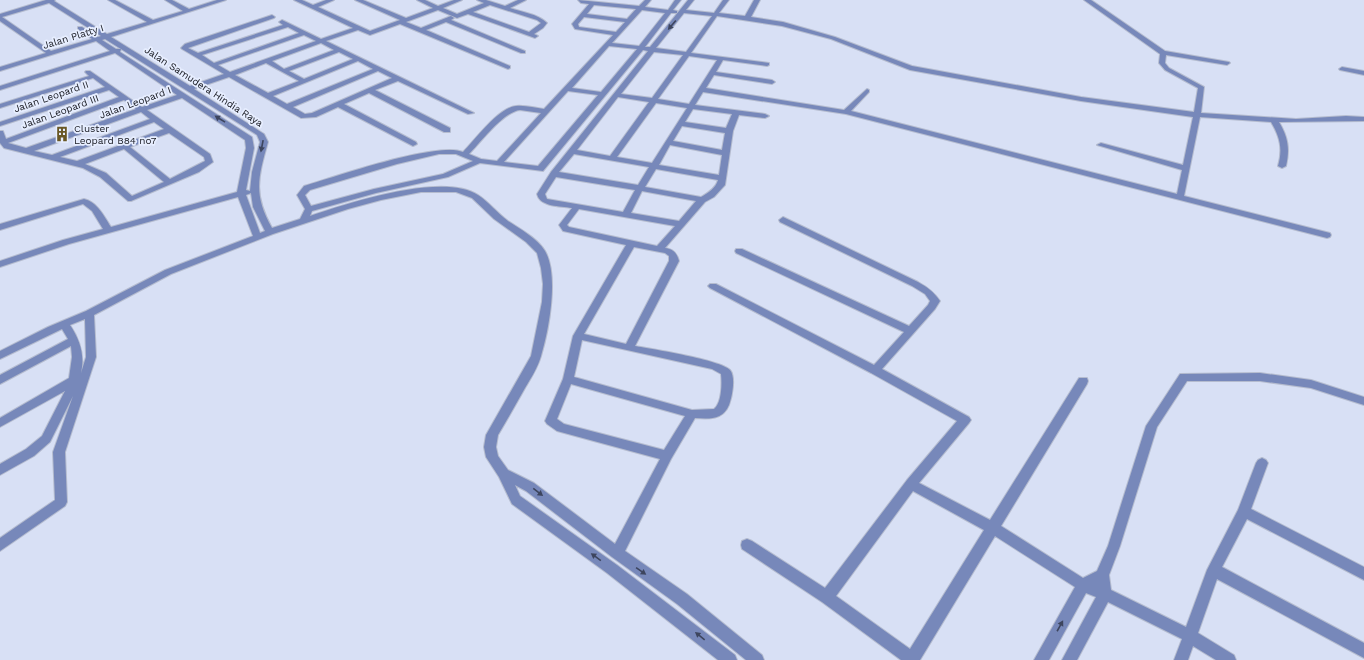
<svg xmlns="http://www.w3.org/2000/svg" width="1364" height="660" font-family="'Work Sans',sans-serif">
<rect width="100%" height="100%" fill="#d8e0f5"/>
<g fill="none" stroke-linecap="round" stroke-linejoin="round">
<!-- street casing -->
<g stroke="#b5bccf" stroke-width="2">
<path id="street" d="M46 0H55L54 1 107 34 147 22 108 0H115L153 20 183 11 165 0H172L189 9 217 0H226L111 37 190 86 224 74 182 49 181 48 185 44 272 15 275 17 274 18 188 48 198 53 283 25 279 22 282 20 321 39 353 28 294 0H302L313 5 326 0H334L318 7 370 31 400 20 355 0H363L406 18 433 8 417 0H425L438 6 454 0H462L443 8 457 14 484 3 477 0H486L505 6 518 0H526L510 8C522 12 538 14 547 23L543 28 534 34 538 36 535 38 468 14 457 18 438 10 406 22 421 28 451 16 454 18 451 20 525 51V53H521L446 22 426 30 510 66V68L508 69 400 24 370 35 358 30 326 41 474 113 468 114 398 81 375 90 450 128V132H444L369 93 344 104 416 142 417 144 413 146 338 107 316 117 301 118 229 77 194 89 264 134 268 142C258 178 253 194 272 228L300 219 305 209 297 195 304 186C334 177 438 141 463 152 476 139 498 108 516 106 525 105 535 108 544 109L613 35 575 29 572 24 589 4 581 3 578 0 639 6 645 0H651L645 7 668 10 675 0H681L673 10 677 11V13H671L645 47H650L688 0H694L686 10 714 13 723 0H729L719 13 745 16 754 0H760L751 17 783 22 835 37 912 66 1081 97 1194 112 1198 88 1165 70 1159 63 1160 54 1084 0H1091L1165 51 1229 62 1230 63 1227 65 1166 55 1165 63 1169 68 1204 87 1201 113 1296 119 1346 116 1364 117V121L1279 122C1288 137 1290 149 1286 166L1282 168 1278 166C1283 149 1280 137 1271 122L1200 117 1184 196 1330 233 1331 235 1330 237 1327 238 846 114 703 92 695 105 765 114 769 116 765 118 739 115 733 131 725 185 714 197 705 202 665 248C673 249 677 253 679 261L635 346C652 349 721 360 730 370 736 377 732 397 729 405 723 420 709 419 695 418L671 459 625 551 687 594 762 655 764 660H746L677 604 612 557 526 491 515 485 520 496 617 565 735 655 737 660H718L607 573 512 504 499 477 486 457 484 447 486 435 531 356 542 302 543 284 541 268 537 253 526 242 494 219 472 198 456 192H421L381 200 348 209 273 234 171 274 94 315 96 357 65 452 67 502 65 506 0 551V538L55 500 53 452 73 396 50 442 34 456 0 475V464L26 449 42 436 65 391 0 427V418L69 378 72 357 71 346 0 384V375L68 339 62 329 0 359V351L48 327 86 311 165 270 253 236 238 197 69 244 0 267V261L63 240 103 229 92 211 83 204 0 230V224L84 199C97 202 104 216 111 227L237 192 246 148 245 140 182 98 147 110 210 154 213 162 199 172 131 201H128L100 177 83 168 4 148 0 143V131H3L6 139 119 97 109 90 0 126V122L105 87 93 78 0 108V104L89 76 85 72 86 71H90L142 107 177 95 115 53 0 90V86L110 51 96 41 0 71V67L46 53 0 21V14ZM49 3 101 36 98 37 82 27H78V29L92 39 51 51 2 17ZM490 5 537 20 541 23 529 32 473 12ZM594 5 636 9 627 19 587 14ZM642 10 665 13 639 46 612 43ZM684 13 712 16 686 52 656 48ZM717 16 782 26 831 39 910 70 1081 101 1193 117 1183 165 1101 143 1097 145 1182 170 1177 194 851 111 869 92V90L867 89 844 110 706 88 714 75 772 84 775 82 772 80 716 72 723 60 767 66 769 65V63L691 53ZM584 17 625 22 616 32 579 27 578 24ZM288 27 299 33 214 63 202 55ZM304 35 316 41 230 72 218 65ZM105 39 121 49H116L102 40ZM321 43 334 50 284 69 272 61ZM609 46 637 49 601 92 572 88ZM121 49 257 135 260 142 252 172 250 191 246 190 254 148 252 137 120 52ZM643 50 648 51 551 172 537 194C540 207 560 206 572 208L559 225 563 231 626 245 573 336 563 379 545 421 547 424 557 431 660 459 615 544 534 483 508 470 498 456 496 447 498 435C507 420 516 404 525 388 531 378 538 367 541 356 549 330 559 275 545 251 537 238 520 229 508 221 497 213 489 202 478 195 443 172 348 203 310 216L312 211 376 193 448 177 480 163 543 171ZM339 52 353 59 304 79 289 71ZM654 52 683 55 652 98 621 94ZM689 56 717 60 689 104 658 99ZM358 61 373 69 287 104 273 96ZM266 63 299 81 268 93 235 75ZM378 71 392 78 312 113 305 114 293 107ZM568 91 598 95 538 166 504 162ZM618 97 649 102 610 156 577 150ZM124 100 136 109 26 148 8 143ZM656 103 687 108 652 163 617 157ZM693 109 732 114 726 128 685 122ZM520 110 541 113 497 161 481 159 469 154C481 142 503 112 520 110ZM141 112 150 119 52 155 34 151ZM154 122 164 129 77 161 60 157ZM682 126 725 133 722 150 673 141ZM169 133 204 157 205 161 170 179 130 147ZM670 145 722 155 719 175 659 165ZM124 149 164 182 132 196 106 173 85 164ZM439 154H456L473 161 443 174 374 189 311 206 305 195 310 190 397 164ZM574 154 649 167 638 185 559 172ZM656 169 718 180C716 188 708 193 701 197L645 187ZM556 177 635 190 623 212 547 199 545 194ZM642 191 696 201 679 221 631 213ZM251 193 253 207 265 231 260 233 246 195ZM579 209 675 226 657 246 569 227 567 225ZM634 247 665 253 669 256V261L626 344 584 334ZM85 319 86 357 81 373C85 355 80 340 70 325ZM582 340 712 369 721 374C722 383 722 403 714 409L692 410 574 377ZM571 384 685 416 664 450 564 424 557 419Z
M1342 67 1364 71V75L1340 70 1339 69Z
M783 217 918 282C927 287 934 292 940 301L935 309 882 369 969 417 971 420 969 423 919 483 990 520 1079 378H1087L1088 381 1087 384 1001 526 1083 578 1097 571 1108 546 1146 426 1180 374 1260 373 1311 380 1364 397V405L1311 388 1260 381H1187L1157 427 1120 546 1109 575 1111 590 1186 627 1207 570 1238 510 1256 463 1258 460 1262 458 1266 460 1268 463 1251 509 1364 567V580L1247 519 1222 567 1364 643V658L1217 579 1198 633 1234 655 1236 660H1216L1193 646 1188 660H1174L1182 639 1108 602 1077 660H1062L1096 597 1086 593 1049 660H1034L1075 587 995 536 920 660H901L822 602 742 549 741 545 742 541 747 539 752 541 825 588 907 480 957 421 871 373 710 288 708 286 710 284H716L874 365 904 332 736 253 735 251 736 249H742L909 326 928 305 930 301 925 294 912 286 780 222 779 220ZM913 491 984 530 910 649 836 596Z"/>
</g>
<!-- street -->
<use href="#street" fill="#7788ba" fill-rule="evenodd"/>
</g>
<!-- one-way arrows -->
<defs><path id="oneway-solid" d="M-6-.8H1V-3.2L6.5 0L1 3.2V.8H-6Z"/></defs>
<g fill="#3d455e">
<use href="#oneway-solid" transform="translate(672 25) rotate(130)"/>
<use href="#oneway-solid" transform="translate(220 119) rotate(-148)"/>
<use href="#oneway-solid" transform="translate(262 146) rotate(101)"/>
<use href="#oneway-solid" transform="translate(538 492) rotate(38)"/>
<use href="#oneway-solid" transform="translate(596 557) rotate(-144)"/>
<use href="#oneway-solid" transform="translate(641 571) rotate(35)"/>
<use href="#oneway-solid" transform="translate(1060 626) rotate(-61)"/>
<use href="#oneway-solid" transform="translate(700 636) rotate(-141)"/>
</g>
<!-- icons -->
<defs>
<g id="building-bare" transform="scale(1.2)"><path d="M-4-6H4V6H1V3H-1V6H-4ZM-2.5-4.3h1.7v1.8h-1.7ZM.8-4.3h1.7v1.8H.8ZM-2.5-1h1.7V.8h-1.7ZM.8-1h1.7V.8H.8Z" fill="#695725" stroke="#e7eeff" stroke-width="2.5" paint-order="stroke"/></g>
</defs>
<g fill-rule="evenodd">
<use href="#building-bare" x="62" y="134"/>
</g>
<g text-anchor="middle" stroke-width="3.5" stroke-linejoin="round" paint-order="stroke">
<!-- far-street labels -->
<g font-size="10" fill="#161820" stroke="#e7eeff">
<text transform="translate(73 36) rotate(-17)" y="4">Jalan Platty I</text>
<text transform="translate(204 86) rotate(33)" y="4">Jalan Samudera Hindia Raya</text>
<text transform="translate(51 96) rotate(-19)" y="4">Jalan Leopard II</text>
<text transform="translate(135 102) rotate(-20)" y="4">Jalan Leopard I</text>
<text transform="translate(60 111) rotate(-20)" y="4">Jalan Leopard III</text>
</g>
<!-- far-poi labels -->
<g font-size="10" fill="#161820" stroke="#e7eeff" text-anchor="start">
<text x="74" y="132">Cluster<tspan x="74" dy="12">Leopard B84 no7</tspan></text>
</g>
</g>
</svg>
